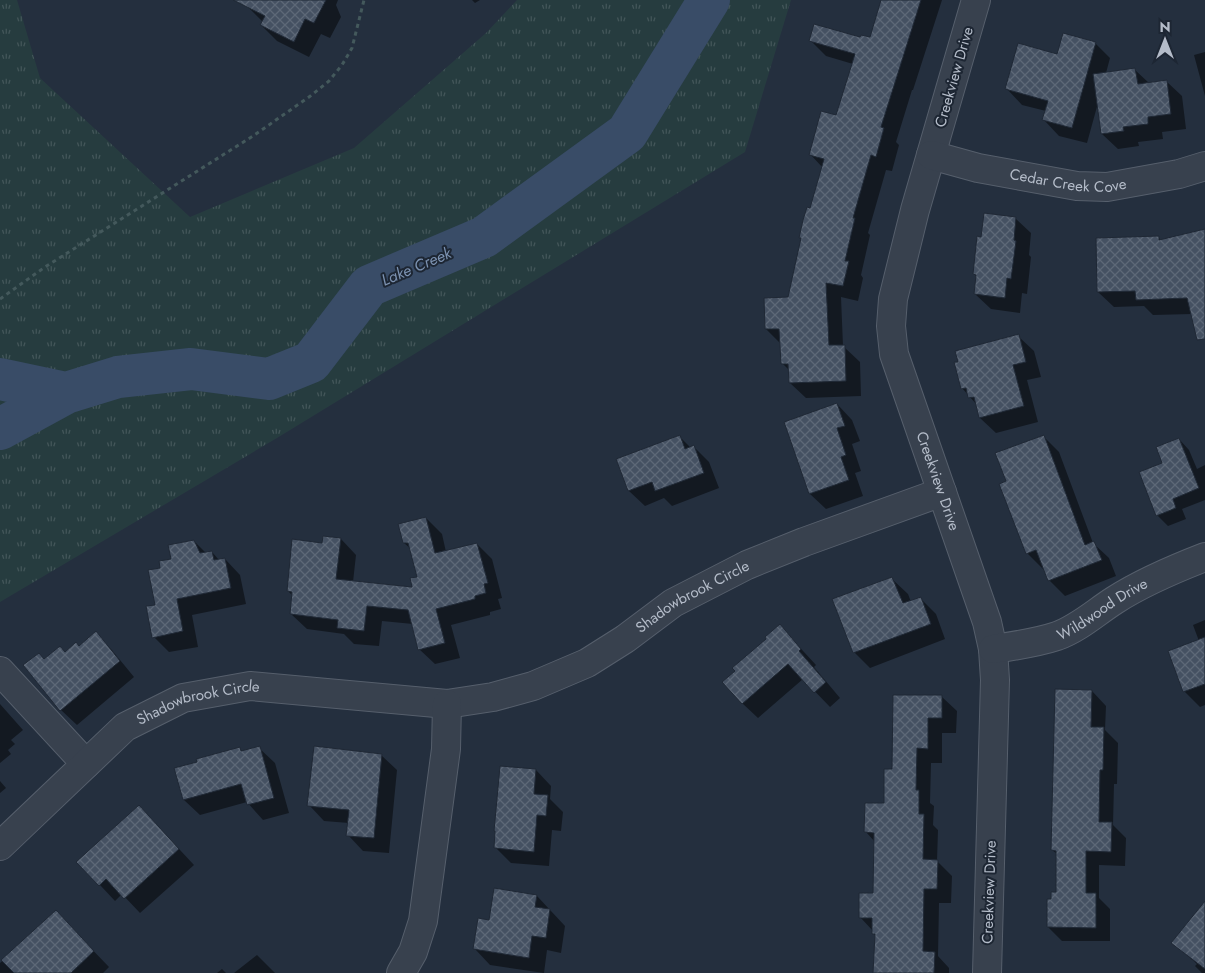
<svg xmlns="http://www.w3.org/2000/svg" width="1205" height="973" font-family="Jost,sans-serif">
<defs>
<pattern id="grass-tufts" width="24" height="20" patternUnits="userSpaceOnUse" patternTransform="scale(1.25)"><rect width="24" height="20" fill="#263c3f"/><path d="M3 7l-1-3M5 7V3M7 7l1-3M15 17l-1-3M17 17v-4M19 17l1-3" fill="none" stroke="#435659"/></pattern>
<pattern id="building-cross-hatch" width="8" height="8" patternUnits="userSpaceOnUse" patternTransform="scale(1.25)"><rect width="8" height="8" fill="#455162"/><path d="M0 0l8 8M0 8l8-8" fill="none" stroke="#5d6877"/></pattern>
</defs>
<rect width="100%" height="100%" fill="#242f3e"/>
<!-- grass -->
<path fill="url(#grass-tufts)" d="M0 0H17L40 78 190 217 354 148 486 33 517 0H791L745 152 277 438 0 602Z"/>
<!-- shadow -->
<path fill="#0007" d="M249 0H338L336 5 341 17 330 38 321 34 309 57 277 41 261 25 263 22 246 5Z
M472 0H480L475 3Z
M883 0H942L913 90H912L896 142 899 145 892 171 886 170 868 233 870 235 861 275 863 278 858 301 841 297 843 346 860 362 861 396 806 398 790 383V371L782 363 781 344 766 329 789 298 811 209 823 168 810 154 837 117 853 64 826 56 810 40 871 39Z
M1095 43 1110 58 1106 73 1135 70 1149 83 1166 81 1182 96 1186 129 1162 132 1163 139 1138 142 1139 146 1118 149 1102 134 1098 103 1087 143 1059 136 1044 120 1046 111 1022 105 1007 89 1058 56Z
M1205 52V96L1194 55Z
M1015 218 1031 233 1029 255 1031 257 1027 294 1022 293 1020 313 991 309 975 294 977 277 974 274 982 238Z
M1205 231V327L1192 314 1153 315 1144 306 1114 307 1098 292 1158 237 1162 241Z
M1018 336 1034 351 1041 377 1027 380 1038 422 996 433 980 418 977 405 962 388 959 362Z
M837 404 852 420 860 441 852 444 861 471 855 473 863 496 826 509 810 494 785 422Z
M679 436 691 448 693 446 709 462 719 488 672 506 664 498 645 506 629 491Z
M1043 436 1059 452 1093 543 1109 558 1116 576 1065 596 1049 580 1045 568 1043 569 1027 553Z
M1179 439 1189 450 1197 469 1205 465V500L1182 509 1186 519 1168 526 1158 516 1140 473 1164 463Z
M426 518 442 534 446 552 477 544 492 559 502 598 498 599 501 609 490 612V615L451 625 460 658 435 664 419 649 413 624 382 621 379 646 354 644 344 634 307 629 291 614 293 596 288 591 323 544 341 539 356 555 353 582 414 589 418 578 411 549 404 543Z
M194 541 206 553 212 552 219 560 225 559 240 575 246 604 192 615 198 647 169 652 154 637 161 569Z
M892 579 908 594 911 602 920 598 936 614 945 639 870 668 854 652Z
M1205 620V705L1200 707 1184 691 1199 641 1193 625Z
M780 626 816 665 814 667 840 698 830 707 803 679 758 718 742 703 768 639Z
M95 633 111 649 134 677 77 725 61 710 25 666 45 661 79 647Z
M1092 691 1106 706 1105 730 1118 743 1117 784H1114L1113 825 1126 838 1125 866 1099 865V898L1110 909V941H1062L1048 927 1052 901 1057 893V854L1052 850Z
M942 697 957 711 956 733H942V763H931L930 803 934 806 933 825 938 830 937 861 952 876 951 903H939L938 956 949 968V973H875L876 936 873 933V931L860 917 874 894 875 842 866 832 885 805 893 770Z
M0 704 23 730 11 740 15 744 8 750 11 754 0 763Z
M239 748 243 752 259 748 275 763 289 813 263 820 247 802 200 815 184 800 176 769 198 763Z
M381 755 397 770 389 853 363 851 348 835 349 823 324 821 309 805Z
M536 770 551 786 550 799 563 812 561 831 552 830 549 866 511 863 496 848Z
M0 781 6 788 0 793Z
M139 806 194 865 140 913 122 894 115 901 100 885Z
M495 890 537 896 565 926 561 953 547 950 544 973 490 965 475 949 490 921Z
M56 912 109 967 103 973H0V963Z
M1205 913V973H1202L1195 966 1197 964 1173 943Z
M257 955 275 973H234Z
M222 969 226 973H217Z"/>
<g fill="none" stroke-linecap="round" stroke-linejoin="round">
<!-- river -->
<path stroke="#394c67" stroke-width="42" d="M0 379 66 393 118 377 191 369 269 379 311 362 369 286 484 237 627 133 709 0
M0 429 66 393"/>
</g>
<!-- building -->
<path fill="url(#building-cross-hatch)" stroke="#1f2835" d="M233 0H326L314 23 305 19 294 42 260 25 265 16Z
M881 0H921L881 127 884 128 876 157 871 155 853 218H855L845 261H849L843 286 826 283 829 345H845L846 381 789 383 788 364H781L779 329H765L764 298 788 297 801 238H799L803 220 807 207 810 208 824 159 809 155 821 111 836 115 855 54 809 41 814 24 860 37 861 35 870 37Z
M1063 33 1096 42 1072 128 1042 120 1048 101 1005 89 1018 43 1057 54Z
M1135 68 1138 84 1167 80 1171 114 1148 117V124L1123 127 1124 131 1101 134 1093 74Z
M984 213 1016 217 1014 240 1016 241 1011 279 1007 278 1005 298 974 294 976 275 973 274 977 236 981 237Z
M1205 229V339L1197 340 1187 298 1136 300 1135 291 1097 292 1096 238 1159 236V240Z
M1019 334 1026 362 1013 365 1024 406 979 418 974 397 968 398 966 388 961 389 954 362H958L955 351Z
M837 403 845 426 837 428 846 455 841 457 849 480 809 494 784 422Z
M680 435 685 449 694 445 704 473 655 491 652 482 628 491 616 459Z
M1044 435 1085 545 1094 541 1102 560 1048 581 1036 550 1026 554 999 484 1006 481 995 453Z
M1179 438 1199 488 1173 499 1176 508 1156 516 1139 472 1162 463 1156 447Z
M426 517 435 553 477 543 488 583 484 584 486 593 475 596V599L436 609 445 643 418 650 408 610 367 606 364 631 337 628 338 620 290 614 292 592 287 591 292 539 322 543 323 536 341 538 336 579 412 587 410 578 417 577 408 543H403L398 524Z
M194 540 200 553 212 551 214 560 225 558 231 588 177 599 183 631 152 638 146 606 155 605 148 570 160 568 159 561 171 559 168 545Z
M892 577 903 603 921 597 931 624 853 653 832 599Z
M780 624 801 649 799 651 826 682 814 693 788 664 742 704 722 682 735 671 732 668 766 639 765 637Z
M96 631 120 661 60 711 23 665 39 653 44 659 60 646 65 652 76 642 79 646Z
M1205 637V684L1183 692 1168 651Z
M1055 689 1092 690 1091 727H1104L1103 770H1100L1099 822H1112L1111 852 1086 851V893H1096V928L1047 927V899H1051V892H1056V851L1051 850Z
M893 695H942V718H928V749L917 748 916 790H919V814H924L923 859 938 860 937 889H924L923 951 935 952 934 973H873L875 934H872V918H859V893H873L874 833 864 832 865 803H884V769H892Z
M260 746 274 798 247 805 241 784 183 800 174 768 197 762 196 759 240 747 241 751Z
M314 746 382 754 374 838 346 836 349 810 307 806Z
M500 766 536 769 534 794 548 795 546 816 537 815 534 852 494 848 495 831H494Z
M139 805 179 849 124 899 106 879 99 886 76 862Z
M494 888 537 895 535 907 550 909 546 938 532 936 529 958 473 949 478 918 489 920Z
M1205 901V969L1171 943Z
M56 910 94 951 71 973H14L1 960Z"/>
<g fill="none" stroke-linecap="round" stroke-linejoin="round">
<!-- minor casing -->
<g stroke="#565f6c" stroke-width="30">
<g id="minor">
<path id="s1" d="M976 0 915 210 893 299 891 326 894 354 987 622 993 649 995 680 987 973"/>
<path id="s2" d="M931 155 978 168 1077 186 1107 187 1179 174 1205 166"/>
<path id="s3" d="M993 649C1014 646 1036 643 1057 636 1079 628 1096 612 1115 600 1143 582 1174 569 1205 557"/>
<path d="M0 671 86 764"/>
<path id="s4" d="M0 846 125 727 183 698 250 686 447 704 493 697 533 686 587 663 625 639 673 603 747 565 804 542 942 492"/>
<path d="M401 973 413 952 423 921 446 749 447 704"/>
</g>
</g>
<!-- path -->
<path stroke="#44595c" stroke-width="3" stroke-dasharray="4 4" stroke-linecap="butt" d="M0 299 45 267 253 136 309 97 329 81 342 65 352 48 364 0"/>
<!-- minor -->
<use href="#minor" stroke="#38414e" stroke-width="28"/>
</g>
<g text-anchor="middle" stroke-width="4" stroke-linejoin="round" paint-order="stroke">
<!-- street labels -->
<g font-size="15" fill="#b4bcc9" stroke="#1d2633">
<text transform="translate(954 77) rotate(-74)" y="5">Creekview Drive</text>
<text dy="5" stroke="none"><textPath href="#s2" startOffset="140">Cedar Creek Cove</textPath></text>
<text dy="5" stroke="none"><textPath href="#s1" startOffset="500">Creekview Drive</textPath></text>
<text dy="5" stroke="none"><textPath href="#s4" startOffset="775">Shadowbrook Circle</textPath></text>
<text dy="5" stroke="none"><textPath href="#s3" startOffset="118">Wildwood Drive</textPath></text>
<text dy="5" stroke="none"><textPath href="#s4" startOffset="251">Shadowbrook Circle</textPath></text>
<text transform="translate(989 892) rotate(-88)" y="5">Creekview Drive</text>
</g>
<!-- water labels -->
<g font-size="16" font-style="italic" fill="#7c92b1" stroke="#1d2633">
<text transform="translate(416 266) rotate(-23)" y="6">Lake Creek</text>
</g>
</g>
<!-- north arrow -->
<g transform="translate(1165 40)" stroke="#1d2633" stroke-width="4" paint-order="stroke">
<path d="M0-4L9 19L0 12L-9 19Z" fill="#b4bcc9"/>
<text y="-8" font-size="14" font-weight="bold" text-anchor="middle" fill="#b4bcc9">N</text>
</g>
</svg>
